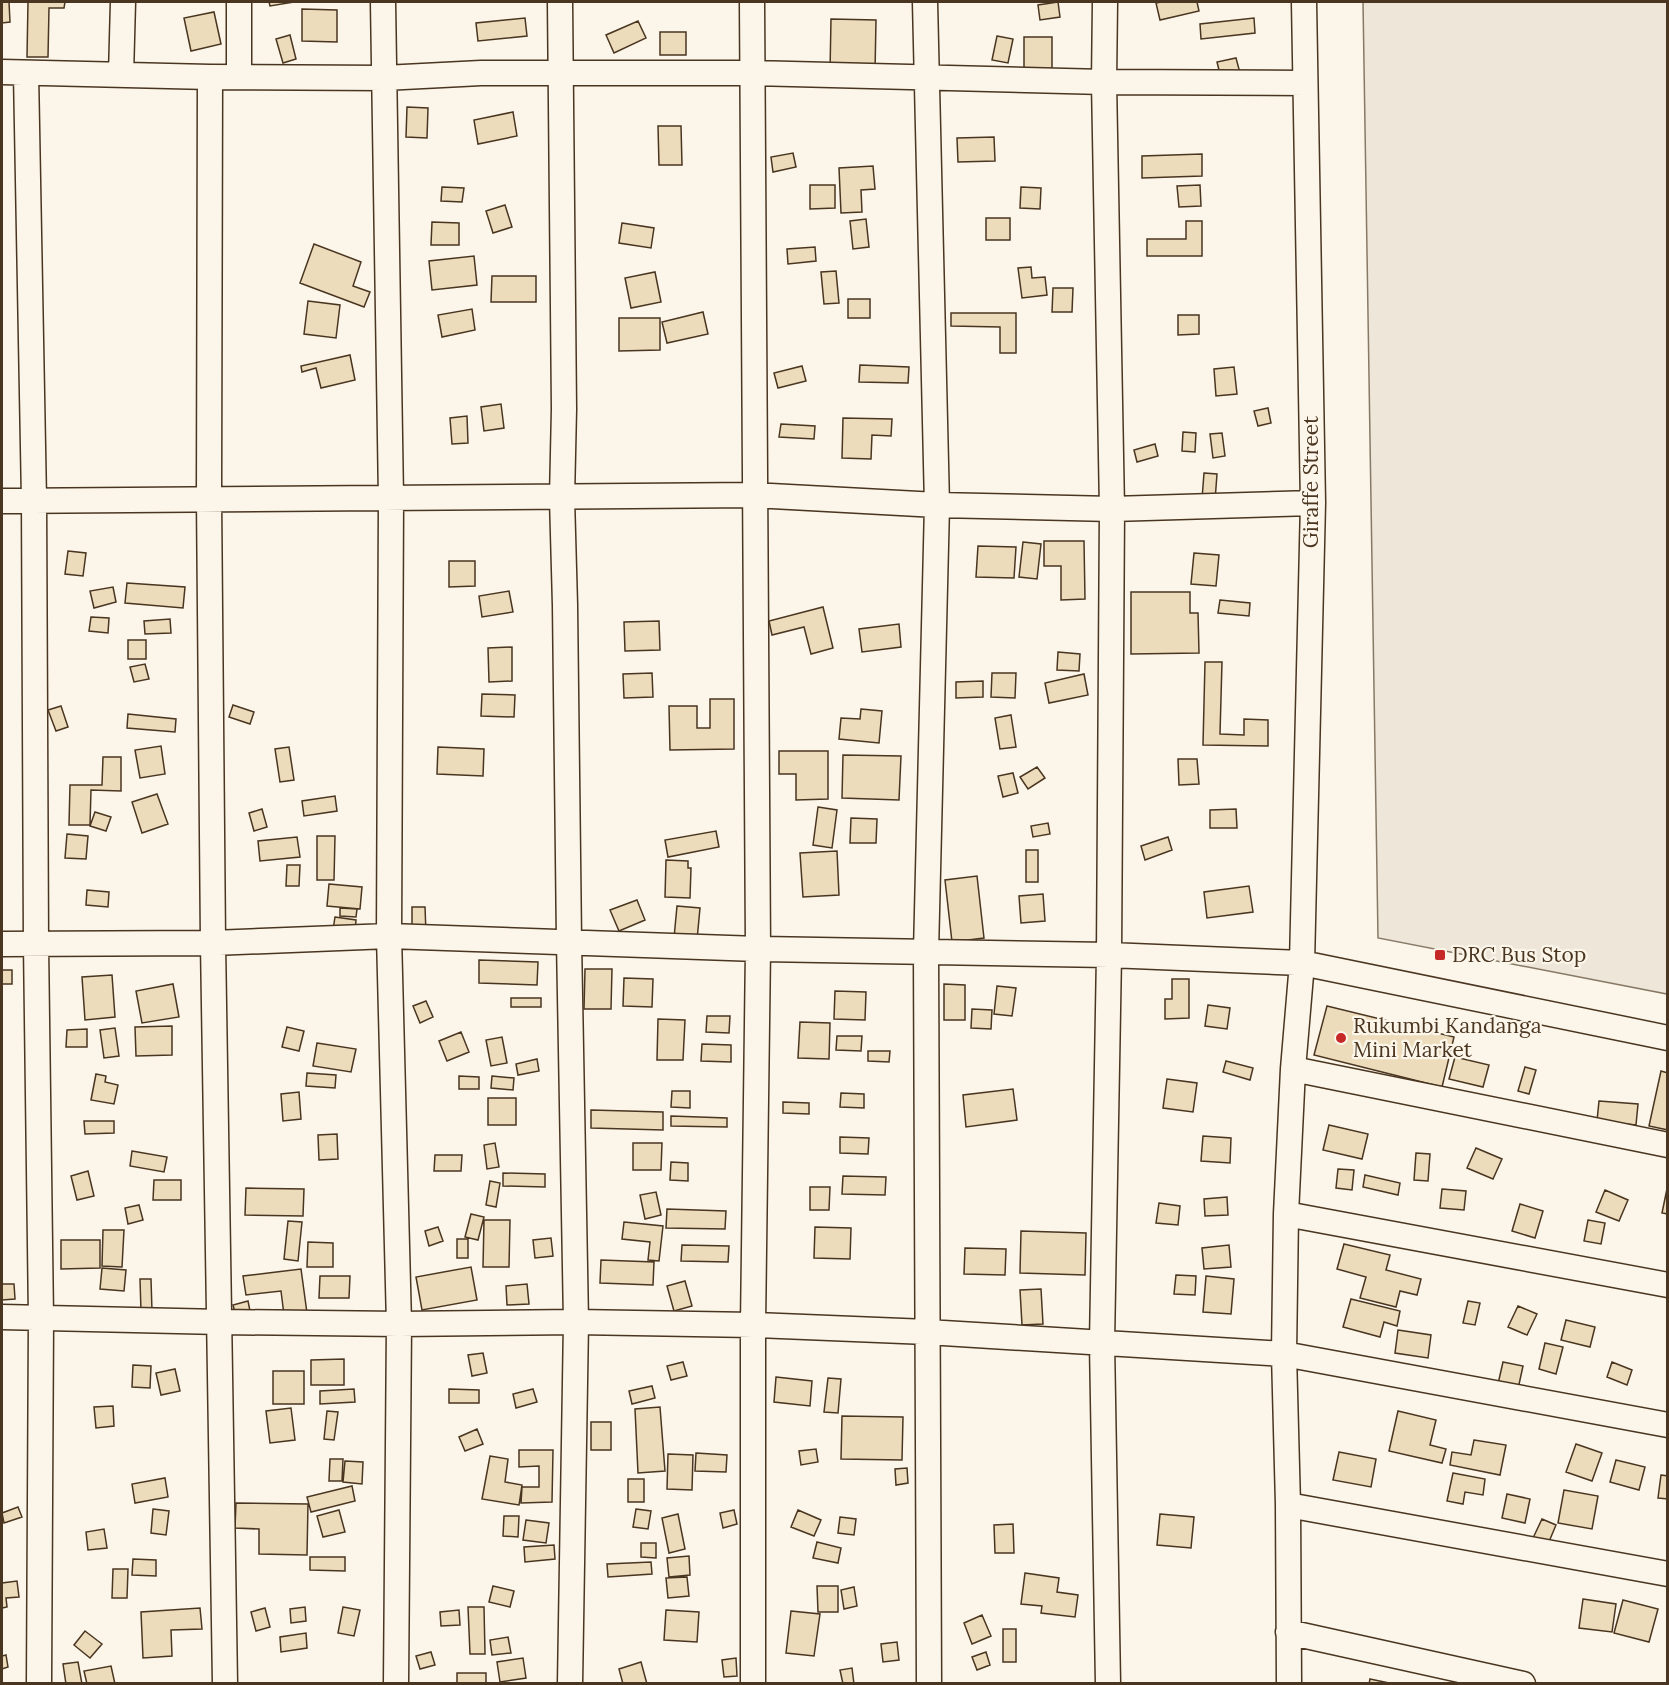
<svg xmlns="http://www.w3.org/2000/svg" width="1669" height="1685" font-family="Lora,serif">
<rect width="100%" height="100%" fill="#fbf6e9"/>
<!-- green -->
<path fill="#ede6d9" stroke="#887966" stroke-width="1.5" d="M1363 2H1667V994L1378 938Z"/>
<!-- building -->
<path fill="#ecdcbc" stroke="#4a3520" stroke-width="1.5" d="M2 2H9L10 22 2 23Z
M28 2H65L64 8H49L48 57H27Z
M269 2H294L270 6Z
M1058 2 1060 17 1040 20 1038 5Z
M1161 2H1197L1199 11 1160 20 1156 3Z
M302 9 337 10V42L302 41Z
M214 12 221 44 191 51 184 18Z
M525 18 527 36 478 41 476 23Z
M1254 18 1255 33 1201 39 1200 24Z
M831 19 876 20 875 72H830Z
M638 21 646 38 614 53 606 35Z
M660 32H686V55H660Z
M290 35 296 59 283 63 276 39Z
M997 36 1013 39 1008 63 992 60Z
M1024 37H1052V69H1024Z
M1236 58 1240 73 1221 78 1217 62Z
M407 107 428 108 427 138 406 137Z
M513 112 517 136 478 144 474 120Z
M658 126H681L682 165H659Z
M994 137 995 161 958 162 957 138Z
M793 153 796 167 773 172 771 157Z
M1202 154V176L1142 178V156Z
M873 166 875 189 861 190 862 212 841 213 839 168Z
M810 185H835V208L810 209Z
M1200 185 1201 206 1179 207 1177 186Z
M442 187 464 188 462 202 441 201Z
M1021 187 1041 188 1040 209 1020 208Z
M505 205 512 227 493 233 486 211Z
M986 218H1010V240H986Z
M866 219 869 247 853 249 850 221Z
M1186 221H1202V256H1147V239H1186Z
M432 222 459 223V245H431Z
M622 223 654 228 651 248 619 243Z
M314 244 361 262 353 286 370 292 364 307 300 283Z
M815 247 816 261 788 264 787 249Z
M474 256 477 285 432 290 429 261Z
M1031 267 1032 278 1045 277 1047 295 1022 298 1018 268Z
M836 271 839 303 824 304 821 272Z
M655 272 661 302 631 308 625 278Z
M492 276H536V302H491Z
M1053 288H1073L1072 312H1052Z
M848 299H870V318H848Z
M308 301 340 305 336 338 304 334Z
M472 309 475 330 442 337 438 315Z
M703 312 708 334 667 343 662 322Z
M951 313H1016V353H1000V327L951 326Z
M1178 315H1199V334L1178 335Z
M619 318H660V350L619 351Z
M350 355 355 380 321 388 316 368 302 372 301 366Z
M860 365 909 367 908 383 859 382Z
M802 366 806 381 778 388 774 373Z
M1234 367 1237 394 1216 396 1214 369Z
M501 404 504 428 484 431 481 407Z
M1268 408 1271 423 1258 426 1254 411Z
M467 416 468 443 452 444 450 418Z
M843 418 892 419 891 436 872 435 871 459 842 458Z
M781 424 815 426 814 439 779 437Z
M1183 432 1196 433 1195 452 1182 451Z
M1222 433 1225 456 1213 458 1210 434Z
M1155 444 1158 456 1137 462 1134 450Z
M1204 473 1217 474 1215 501 1202 499Z
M1044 541H1084L1085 599 1061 600V566H1044Z
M1023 542 1041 544 1037 579 1019 577Z
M978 546 1016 547 1014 578 976 577Z
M68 551 86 553 83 576 65 574Z
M1194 553 1219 555 1216 586 1191 584Z
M449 561H475V586L449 587Z
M127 583 185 587 183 608 125 603Z
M113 587 116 602 94 608 90 591Z
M509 591 513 612 482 617 479 596Z
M1131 592H1190V613H1198L1199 653 1131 654Z
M1220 600 1250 603 1249 616 1218 613Z
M823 607 833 648 811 654 804 627 772 635 769 621Z
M91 617 109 618 108 633 89 631Z
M170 619 171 633 145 634 144 621Z
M659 621 660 650 625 651 624 622Z
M899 624 901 647 862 652 859 629Z
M128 640H146V659H128Z
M512 647V681L489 682 488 648Z
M1058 652 1080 654 1079 671 1057 670Z
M1205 662H1222L1220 734 1244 735V719L1268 720V746L1203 745Z
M145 664 149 679 134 682 130 667Z
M652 673 653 697 624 698 623 674Z
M992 673H1016L1015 698 991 697Z
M1084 674 1088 695 1049 703 1045 683Z
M983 681V697L956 698V682Z
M482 694 515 695 514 717 481 716Z
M710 699H734V749L670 750 669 706H697V728H710Z
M233 705 254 712 250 724 229 717Z
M61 706 68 727 56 731 48 710Z
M861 709 882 711 879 743 839 739 841 718 860 719Z
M128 714 176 719 175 732 127 728Z
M1011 715 1016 747 1000 749 995 718Z
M161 746 165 774 140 778 135 750Z
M289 747 294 780 280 782 275 749Z
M438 747 484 749 483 776 437 774Z
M779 751H828V799L796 800V774H779Z
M843 755 901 756 899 800 842 798Z
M103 757H121V791L91 790 90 825H69L70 785H102Z
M1178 759H1197L1199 784 1179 785Z
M1037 767 1045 778 1028 789 1020 777Z
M1013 773 1018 793 1003 797 998 776Z
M157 794 168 824 142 833 132 802Z
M335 796 337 811 304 816 302 801Z
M818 807 837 810 832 848 813 845Z
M262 809 267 827 254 831 249 813Z
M1236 809 1237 828H1210V810Z
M95 812 111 817 106 831 90 826Z
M851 818 877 819 876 843H850Z
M1048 823 1050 834 1033 837 1031 826Z
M716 831 719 847 668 857 665 840Z
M67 834 88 836 86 859 65 858Z
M317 836H335L334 880H317Z
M297 837 300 857 260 861 258 841Z
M1168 837 1172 850 1145 860 1141 846Z
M1026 850H1038V882H1026Z
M837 851 839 895 803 897 800 853Z
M666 860 688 861V868H691L690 898 665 897Z
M287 865H300L299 886H286Z
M977 876 984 938 952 942 945 880Z
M329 884 362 887 360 909 327 906Z
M1249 886 1253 912 1207 918 1204 892Z
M87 890 109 892 108 907 86 905Z
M1043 894 1045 921 1021 923 1019 896Z
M637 900 645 920 619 931 610 910Z
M677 906 700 908 697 940 674 938Z
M412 907H425L426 933H412Z
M340 908 357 909 356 917 340 916Z
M335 917 356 920 355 933 333 930Z
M479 960 538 962 537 985 479 983Z
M585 969H612L611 1009H584Z
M2 970H12V984H2Z
M112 975 115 1017 85 1020 82 977Z
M624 978 653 979 652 1007 623 1006Z
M1172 979H1189V1018L1165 1019V999H1172Z
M173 984 179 1017 142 1023 136 991Z
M944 984 965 985V1020H944Z
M997 986 1016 988 1012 1016 994 1014Z
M835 991 866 992 865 1020 834 1019Z
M511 998H541V1007H511Z
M426 1001 433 1017 420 1023 413 1006Z
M1208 1005 1230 1008 1227 1029 1205 1026Z
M1327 1006 1454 1037 1442 1087 1314 1055Z
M972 1009 992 1010 991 1029 971 1028Z
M707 1016H730L729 1033 706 1032Z
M658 1019 685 1020 683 1060H657Z
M800 1022 830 1023 829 1059 798 1058Z
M172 1026V1055L136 1056 135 1027Z
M287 1027 304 1031 299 1051 282 1047Z
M115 1028 119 1056 104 1058 100 1030Z
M87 1029V1047H66L67 1030Z
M461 1032 469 1052 447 1061 439 1041Z
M837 1036H862L861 1051 836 1050Z
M502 1037 507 1063 491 1066 486 1040Z
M317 1043 356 1049 351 1072 313 1066Z
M702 1044 731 1045V1062L701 1061Z
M868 1051H890L889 1062 868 1061Z
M1455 1057 1489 1065 1483 1087 1449 1079Z
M537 1059 539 1071 518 1075 516 1064Z
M1226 1061 1253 1068 1250 1080 1223 1072Z
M1525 1067 1536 1070 1529 1094 1518 1091Z
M1661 1071 1668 1073V1130L1649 1126Z
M307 1073 336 1075 335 1088 306 1086Z
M96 1074 106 1076 105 1082 118 1085 114 1104 91 1100Z
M459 1076 479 1077V1089H459Z
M492 1076 514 1078 513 1090 491 1088Z
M1167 1079 1197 1083 1193 1112 1163 1108Z
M1013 1089 1017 1120 966 1127 963 1095Z
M672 1091H690V1108L671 1107Z
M299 1092 301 1119 283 1121 281 1094Z
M841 1093 864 1094V1108L840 1107Z
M488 1098H516V1125H488Z
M1599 1101 1638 1104 1636 1125 1597 1121Z
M783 1102 809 1103V1114L783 1113Z
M591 1110 663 1112V1130L591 1128Z
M671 1116 727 1118V1127L671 1126Z
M84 1121H114V1133L85 1134Z
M1329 1125 1368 1134 1362 1159 1323 1150Z
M337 1134 338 1159 319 1160 318 1135Z
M1203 1136 1231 1138 1230 1163 1201 1161Z
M840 1137 869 1138 868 1154 840 1153Z
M495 1143 499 1167 487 1169 484 1145Z
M633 1143H662L661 1170H633Z
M1476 1148 1502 1159 1493 1179 1467 1168Z
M132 1151 167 1157 164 1172 130 1166Z
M1416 1153 1430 1154 1428 1181 1414 1180Z
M435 1155H462L461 1171H434Z
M671 1162 688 1163V1181L670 1180Z
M1338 1169 1354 1170 1352 1190 1336 1188Z
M88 1171 94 1196 77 1200 71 1176Z
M503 1173 545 1174V1187L503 1186Z
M1365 1175 1400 1183 1398 1195 1363 1187Z
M843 1176 886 1177 885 1195 842 1194Z
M154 1180H181V1200H153Z
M490 1181 500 1183 496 1207 486 1205Z
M1668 1184V1214L1662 1213Z
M810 1187H830L829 1210H810Z
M246 1188 304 1189 303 1216 245 1215Z
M1442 1189 1466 1191 1464 1210 1440 1208Z
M1605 1190 1628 1200 1619 1221 1596 1212Z
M656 1192 661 1215 645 1219 640 1195Z
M1227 1197 1228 1215 1205 1216 1204 1199Z
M1159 1203 1180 1206 1178 1225 1156 1223Z
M1520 1204 1543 1211 1535 1238 1512 1231Z
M139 1205 143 1220 128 1224 125 1208Z
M667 1209 726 1211 725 1229 666 1228Z
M471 1214 484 1217 478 1240 465 1237Z
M484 1220H510L509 1267H483Z
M1588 1220 1605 1223 1601 1244 1584 1241Z
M288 1221 302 1222 298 1261 284 1259Z
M624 1222 663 1226 659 1261 648 1260 650 1242 622 1239Z
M438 1227 443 1241 429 1246 425 1231Z
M815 1227 851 1228 850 1259 814 1258Z
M103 1230H124L122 1267 102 1266Z
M1021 1231 1086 1233 1085 1275 1020 1273Z
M551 1238 553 1256 535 1258 533 1240Z
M457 1239H468V1258H457Z
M61 1240H100V1268L61 1269Z
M308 1242 333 1243V1267H307Z
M1344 1244 1390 1255 1386 1270 1421 1279 1417 1295 1400 1291 1396 1307 1360 1298 1366 1277 1337 1269Z
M682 1245 729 1246 728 1262 681 1261Z
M1229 1245 1231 1267 1204 1269 1202 1248Z
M965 1248 1006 1249 1005 1275 964 1274Z
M601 1260 654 1262 653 1285 600 1283Z
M471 1267 477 1300 422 1310 416 1277Z
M102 1268 126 1270 124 1291 100 1289Z
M301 1269 307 1313 284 1315 281 1291 246 1295 243 1276Z
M1176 1275 1196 1276 1195 1295 1174 1294Z
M320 1276H350L349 1298H319Z
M1206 1276 1234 1279 1231 1314 1203 1312Z
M140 1279H151L152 1311 141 1312Z
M685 1281 692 1306 674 1311 667 1286Z
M2 1284H14L15 1299 2 1300Z
M527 1284 529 1304 507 1305 506 1286Z
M1041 1289 1043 1324 1022 1325 1020 1290Z
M1351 1299 1400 1311 1397 1326 1384 1322 1380 1337 1343 1327Z
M248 1301 251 1316 237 1320 233 1305Z
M1468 1301 1480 1303 1475 1325 1463 1323Z
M1518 1306 1537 1314 1527 1335 1508 1327Z
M1566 1320 1595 1327 1590 1347 1561 1340Z
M1398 1330 1431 1335 1428 1358 1395 1353Z
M1545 1343 1563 1347 1556 1374 1539 1369Z
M483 1353 487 1373 472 1376 468 1355Z
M344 1359V1385H311V1360Z
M683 1362 687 1376 671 1380 667 1366Z
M1503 1362 1523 1366 1518 1389 1498 1384Z
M1612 1362 1632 1370 1627 1385 1607 1377Z
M133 1365 151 1366 150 1388 132 1387Z
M175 1369 180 1391 161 1395 156 1373Z
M273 1371H304V1404H273Z
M776 1377 812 1381 810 1406 774 1402Z
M828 1378 841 1379 838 1413 824 1412Z
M652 1386 655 1398 632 1404 629 1391Z
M354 1389 355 1402 320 1404V1391Z
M449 1389 479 1390V1403H449Z
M533 1389 537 1402 516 1408 513 1394Z
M113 1406 114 1426 96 1428 94 1407Z
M660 1407 665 1471 638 1473 635 1409Z
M291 1408 295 1440 270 1443 266 1411Z
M327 1411 338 1412 334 1440 324 1439Z
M1398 1411 1436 1420 1430 1445 1446 1449 1442 1463 1389 1451Z
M842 1416 903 1417 902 1460 841 1459Z
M591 1422H611V1450H591Z
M477 1429 483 1444 465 1451 459 1437Z
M1474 1440 1506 1445 1500 1475 1450 1465 1452 1452 1471 1455Z
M1576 1444 1602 1453 1592 1481 1566 1472Z
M816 1449 818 1462 801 1465 799 1451Z
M519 1450H553L552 1502 521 1503 522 1487H539V1466L519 1467Z
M1339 1452 1376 1459 1371 1487 1333 1480Z
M696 1453 727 1455 726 1472 695 1471Z
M668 1454 693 1455 692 1490 667 1489Z
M490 1456 508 1459 505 1482 522 1485 519 1505 482 1499Z
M330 1459H343L342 1481H329Z
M1616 1460 1645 1467 1639 1490 1610 1482Z
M345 1461 363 1462 362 1484 343 1482Z
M907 1468 908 1483 896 1485 895 1469Z
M1453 1473 1485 1479 1483 1495 1465 1492 1463 1504 1447 1501Z
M1661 1475 1668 1476V1499L1658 1498Z
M165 1478 168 1497 135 1503 132 1484Z
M628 1479H644V1502H628Z
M352 1486 355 1501 311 1512 307 1497Z
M1564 1490 1598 1496 1592 1529 1558 1523Z
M1507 1494 1530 1499 1525 1523 1502 1518Z
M236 1503 308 1504 307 1555 259 1554V1529L235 1528Z
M18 1507 22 1517 4 1523 2 1513Z
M153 1509 169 1511 166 1535 151 1533Z
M636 1509 651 1511 648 1529 633 1527Z
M339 1510 345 1532 323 1537 317 1516Z
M734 1510 737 1524 723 1528 720 1513Z
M798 1510 821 1520 814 1536 791 1527Z
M678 1514 685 1549 669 1553 662 1518Z
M1160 1514 1194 1517 1191 1548 1157 1545Z
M504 1516H519L518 1537 503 1536Z
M840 1517 856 1519 854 1535 838 1533Z
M1542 1519 1556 1525 1548 1544 1533 1538Z
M526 1520 549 1523 546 1543 523 1540Z
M1013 1524 1014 1553H995L994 1525Z
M104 1529 107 1548 88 1550 86 1532Z
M817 1542 841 1548 838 1563 813 1558Z
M641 1543H656V1558L641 1557Z
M554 1545 555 1559 525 1562 524 1547Z
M689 1556 690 1575 669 1577 667 1558Z
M310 1557H345V1571L310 1570Z
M133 1559 156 1560V1576L132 1575Z
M651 1562 652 1574 608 1577 607 1564Z
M113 1569H128L127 1598H112Z
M1025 1573 1059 1578 1057 1592 1078 1595 1075 1617 1041 1613 1042 1606 1021 1604Z
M687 1577 689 1596 668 1598 666 1578Z
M17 1581 19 1597 6 1598 7 1607 2 1608V1583Z
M493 1586 514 1591 510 1607 489 1602Z
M817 1586H838V1612H818Z
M854 1587 857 1606 844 1609 841 1590Z
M1583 1599 1616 1604 1612 1632 1579 1628Z
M1623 1600 1658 1609 1649 1642 1614 1633Z
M305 1607 306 1621 291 1623 290 1609Z
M343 1607 360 1610 354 1636 338 1633Z
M468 1607H484L485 1654H470Z
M200 1608 202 1629 171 1630 172 1656 143 1658 141 1612Z
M265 1608 270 1627 256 1631 251 1612Z
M459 1610 460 1625 441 1626 440 1612Z
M666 1610 699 1612 697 1642 664 1640Z
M791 1611 820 1614 814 1656 786 1653Z
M982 1615 991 1636 972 1644 964 1623Z
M1003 1629H1016V1662H1003Z
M85 1631 102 1644 90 1658 74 1645Z
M306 1633 307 1648 281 1652 280 1637Z
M508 1637 511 1653 492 1655 490 1640Z
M897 1642 899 1660 883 1662 881 1644Z
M431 1652 435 1665 420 1669 416 1656Z
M986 1652 990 1665 977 1670 972 1657Z
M6 1655 8 1667 2 1669V1656Z
M523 1658 526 1678 500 1682 497 1662Z
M736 1658 737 1676 724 1677 722 1660Z
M78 1662 82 1684H66L63 1664Z
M641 1662 647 1684H623L619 1669Z
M111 1666 115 1684H87L84 1671Z
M852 1668 854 1684H843L840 1670Z
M457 1673H486V1684H457Z
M1370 1679 1394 1684H1369Z"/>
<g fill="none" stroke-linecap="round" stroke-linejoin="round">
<!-- minor casing -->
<g stroke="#4a3520" stroke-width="27">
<path id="minor" d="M239 2V77
M383 2 391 499 389 936 399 1324 396 1684
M560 2 564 409 562 498 565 605 569 941 576 1322 570 1684
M752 2 758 949 753 1325V1684
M925 2 937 505 926 952 929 1684
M1105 2 1104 82 1112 509 1109 955 1102 1343 1108 1684
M2 72 210 77 384 78 481 73H752L1104 82 1304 83
M26 73 34 500 36 944 41 1319 39 1684
M121 75 123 2
M210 77 209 498 213 943 225 1684
M2 501 754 495 937 505 1112 509 1313 503
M2 944 213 943 389 936 758 949 1109 955 1302 963 1668 1038
M1293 1069 1668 1145
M1286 1214 1668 1285
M2 1317 221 1322 399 1324 576 1322 753 1325 927 1332 1284 1354 1668 1425
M1288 1505 1668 1574
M1288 1632 1523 1684
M1289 1684 1288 1505 1284 1354 1286 1214 1293 1069 1302 963 1313 503 1304 2"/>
</g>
<!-- minor -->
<use href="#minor" stroke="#fbf6e9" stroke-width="24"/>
</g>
<!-- markers -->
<g fill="#c62828" stroke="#fbf6e9" stroke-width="2">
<rect x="1434" y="949" width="12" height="12" rx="3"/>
<circle cx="1341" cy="1038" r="6"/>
</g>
<g text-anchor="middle" stroke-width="4.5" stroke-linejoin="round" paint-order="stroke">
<!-- street labels -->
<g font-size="21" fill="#4a3520" stroke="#fbf6e9">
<text transform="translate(1311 482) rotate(-90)" y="7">Giraffe Street</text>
</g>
<!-- poi labels -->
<g font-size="21" fill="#4a3520" stroke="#fbf6e9" text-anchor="start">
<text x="1452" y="962">DRC Bus Stop</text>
<text x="1353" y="1033">Rukumbi Kandanga<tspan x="1353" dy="24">Mini Market</tspan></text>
</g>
</g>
<!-- border -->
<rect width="1669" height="1685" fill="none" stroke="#4a3520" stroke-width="6"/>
</svg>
